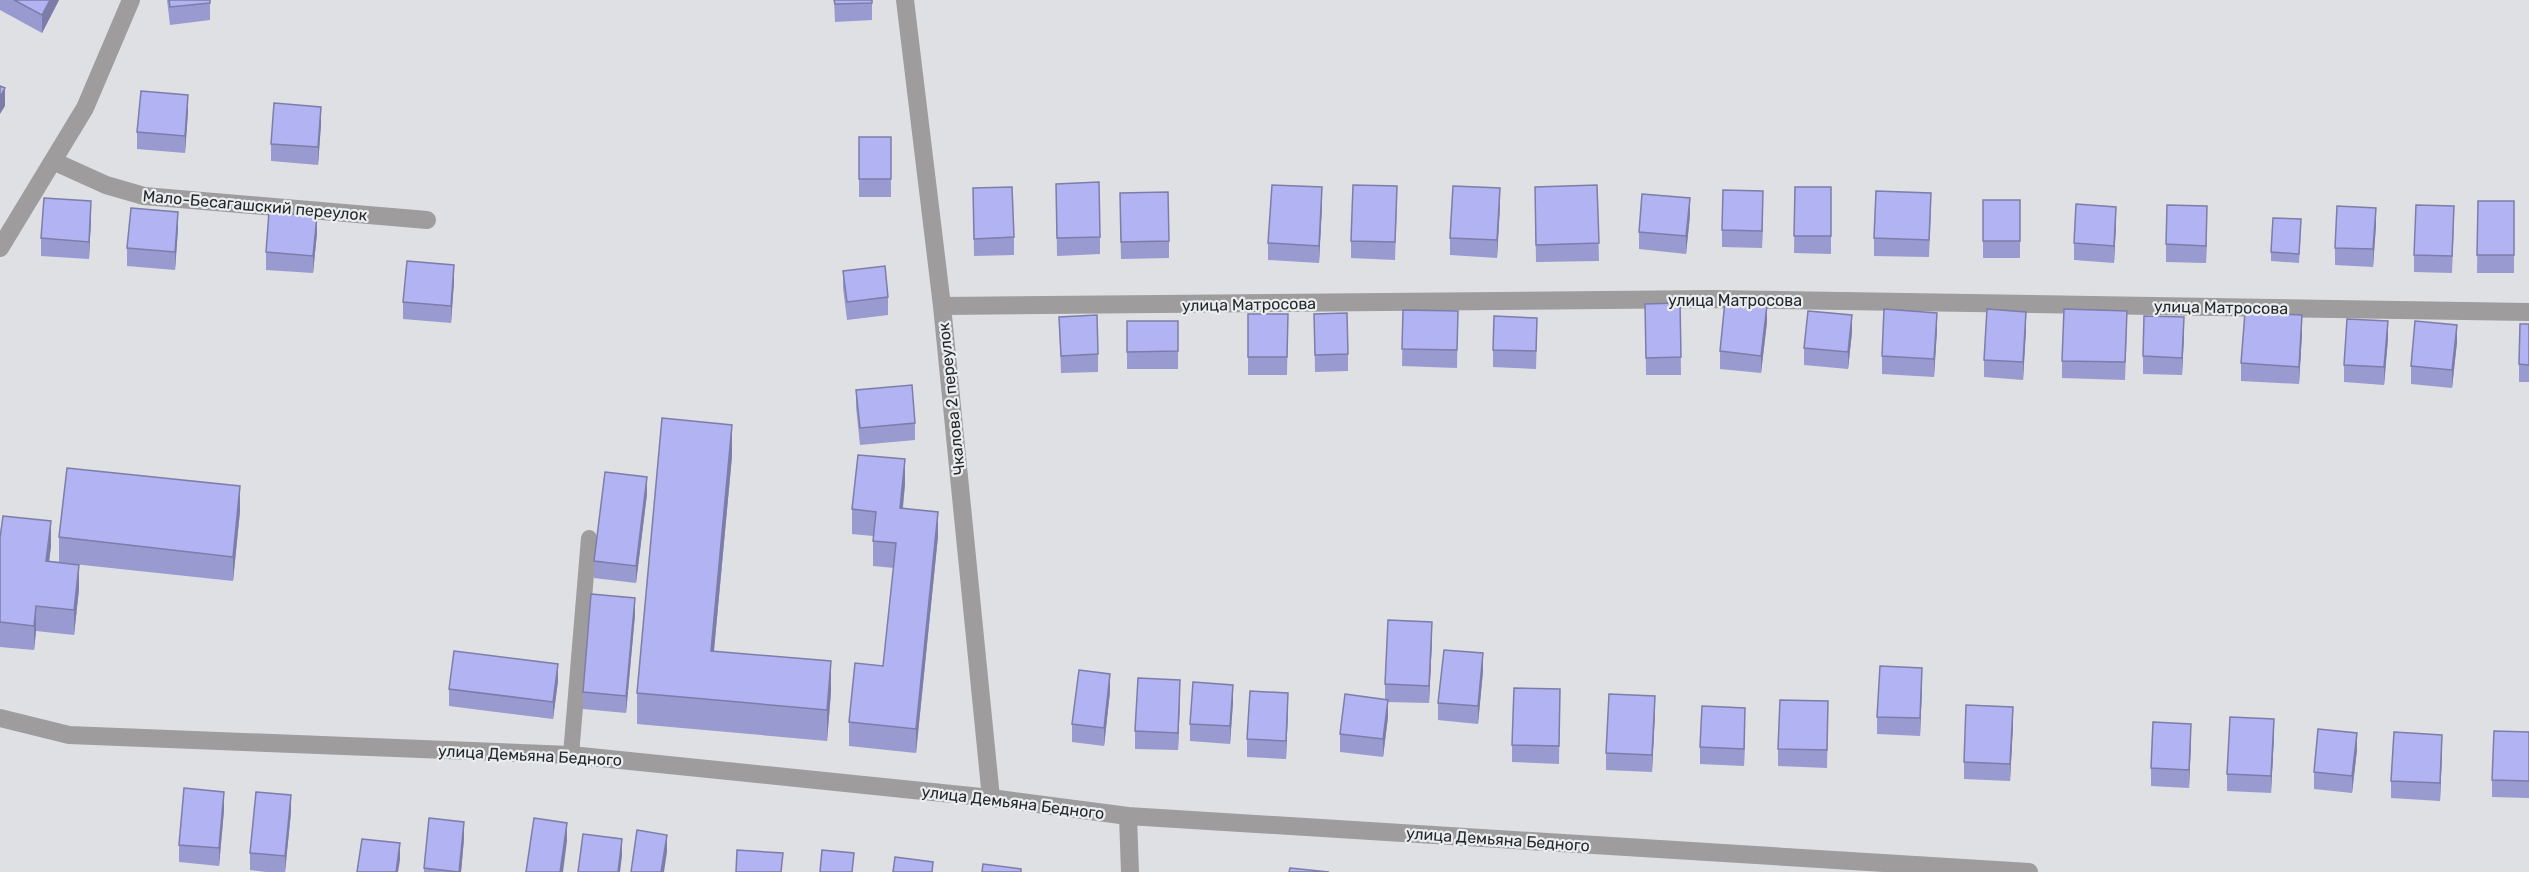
<svg xmlns="http://www.w3.org/2000/svg" width="2529" height="872" font-family="Rubik,sans-serif">
<rect width="100%" height="100%" fill="#dee0e3"/>
<g fill="none" stroke-linecap="round" stroke-linejoin="round">
<!-- lane -->
<path stroke="#9e9c9c" stroke-width="16" d="M571 755 589 538"/>
<!-- street -->
<path stroke="#9e9c9c" stroke-width="18" d="M905 0 942 306 991 798
M53 161 106 185 144 196 427 220
M0 248 85 108 131 0
M942 306 1712 299 2529 312
M0 718 69 735 571 755 991 798 1128 816 2029 872
M1128 816 1130 872"/>
</g>
<!-- wall -->
<path fill="#999ad0" d="M0 0H59L42 33 0 10Z
M167 0H210V20L170 25Z
M834 0H872V20L835 22Z
M188 112 185 153 137 149V132Z
M321 124 318 165 271 161V144Z
M859 137H891V197H859Z
M1056 184 1100 237V254L1057 256Z
M1597 185 1599 261 1536 262 1535 187Z
M1795 187H1831V254L1794 253Z
M973 188 1014 237V255L974 256Z
M1983 200H2020V258H1983Z
M2478 201H2514V273H2477Z
M1397 203 1395 260 1351 258V241Z
M1322 205 1319 263 1268 260V243Z
M1500 206 1497 258 1450 255V238Z
M1763 209 1762 248 1722 247V230Z
M1120 211 1169 241V258L1121 259Z
M1931 211 1929 257 1874 256V238Z
M1690 215 1686 254 1639 249V232Z
M91 218 89 259 41 256V238Z
M2116 224 2114 263 2074 260V243Z
M2207 224 2206 263 2166 262V244Z
M2454 224 2452 273 2414 272V255Z
M2376 225 2373 267 2335 265V248Z
M2301 228 2299 263 2271 261V252Z
M178 229 175 270 127 266V248Z
M317 233 313 273 266 270V252Z
M843 271 888 297V315L847 320 843 288Z
M454 282 451 323 403 319V302Z
M1680 303 1681 375H1646L1645 304Z
M1403 310 1458 311 1457 368 1402 366Z
M1248 314H1288L1287 375H1248Z
M1314 314 1348 354V371L1315 372Z
M1059 317 1098 354V372L1061 373Z
M1127 321H1178V369H1127Z
M1767 322 1761 373 1720 369V351Z
M2529 324V382H2519V364Z
M2127 328 2125 380 2062 378V361Z
M2026 329 2023 380 1984 377V360Z
M1937 330 1934 377 1882 374V356Z
M1852 332 1848 369 1804 365V348Z
M2302 333 2299 384 2241 381V363Z
M1537 335 1536 369 1493 367V350Z
M2184 335 2182 375 2143 374V356Z
M2388 339 2384 385 2344 382V365Z
M2457 342 2452 388 2411 384V366Z
M856 390 915 423V440L860 445 856 407Z
M732 456 714 651 831 692 827 741 637 724V693Z
M905 484 903 508 938 536 916 753 849 746V722L883 666 894 568 873 566V536L852 534V509Z
M647 494 636 583 594 578V561Z
M240 511 233 581 64 563 79 589 74 635 36 631 34 650 0 647V538L51 546 49 561 59 562V537Z
M635 615 626 713 583 709V692Z
M1432 640 1429 703 1388 702V717L1383 757 1340 752V734L1385 699V684Z
M1483 671 1478 724 1438 720V703Z
M558 681 553 719 449 706V689Z
M1922 686 1920 736 1877 734V717Z
M1560 689 1559 764 1512 762V745Z
M1110 692 1104 746 1072 742V724Z
M1180 697 1178 750 1135 749V731Z
M1233 702 1230 744 1190 741V724Z
M1288 710 1286 759 1247 757V739Z
M1655 713 1652 772 1606 770V753Z
M1828 719 1827 768 1778 766V749Z
M2013 725 2010 781 1964 779V762Z
M1745 726 1744 766 1700 764V747Z
M2529 732V798L2492 797V780Z
M2274 736 2271 793 2227 791V774Z
M2191 741 2189 788 2151 786V768Z
M2357 750 2352 793 2314 789V772Z
M2442 752 2440 801 2391 798V781Z
M224 810 219 866 179 862V845Z
M291 812 285 872H266L250 870V853Z
M464 839 461 872H424V868Z"/>
<!-- shaded-wall -->
<path fill="#7d7da9" d="M50 0H59L42 33V15Z
M5 88V106L0 114V97Z
M188 95V112L185 153V136Z
M321 107V124L318 165V147Z
M1322 187V205L1319 263V246Z
M1500 188V206L1497 258V240Z
M1763 191V209L1762 248V231Z
M1690 198V215L1686 254V236Z
M91 201V218L89 259V242Z
M2207 206V224L2206 263V246Z
M2116 207V224L2114 263V246Z
M2376 208V225L2373 267V249Z
M178 212V229L175 270V252Z
M317 216V233L313 273V256Z
M454 265V282L451 323V306Z
M1767 305V322L1761 373V356Z
M2026 312V329L2023 380V362Z
M1937 313V330L1934 377V359Z
M1852 315V332L1848 369V352Z
M2302 315V333L2299 384V367Z
M2184 317V335L2182 375V358Z
M2388 321V339L2384 385V367Z
M2457 325V342L2452 388V370Z
M732 425V456L711 682V651Z
M905 459V484L900 533V508Z
M647 477V494L636 583V566Z
M240 486V511L233 581V557Z
M938 512V536L916 753V729Z
M51 521V546L46 585V561Z
M79 565V589L74 635V610Z
M635 598V615L626 713V696Z
M36 606V631L34 650V626Z
M1432 622V640L1429 703V686Z
M1483 653V671L1478 724V706Z
M831 661V692L827 741V710Z
M558 664V681L553 719V702Z
M1922 668V686L1920 736V718Z
M1110 674V692L1104 746V728Z
M1180 680V697L1178 750V733Z
M1233 685V702L1230 744V726Z
M1288 693V710L1286 759V741Z
M1655 696V713L1652 772V755Z
M1388 700V717L1383 757V739Z
M2013 707V725L2010 781V764Z
M1745 708V726L1744 766V749Z
M2274 719V736L2271 793V776Z
M2191 724V741L2189 788V770Z
M2357 733V750L2352 793V776Z
M2442 735V752L2440 801V783Z
M224 792V810L219 866V848Z
M291 795V812L285 872V856Z
M464 822V839L461 872H459Z
M567 823V841L563 872H560Z
M667 835V852L664 872H661Z
M622 839V856L620 872H618Z
M400 843V860L398 872H396Z"/>
<!-- building -->
<path fill="#b2b3f2" stroke="#7d7da9" stroke-width="1.5" d="M14 0H50L42 15Z
M169 0H210V3L170 7Z
M834 0H872V3L835 4Z
M0 86 5 88 0 97Z
M141 91 188 95 185 136 137 132Z
M274 103 321 107 318 147 271 144Z
M859 137H891V179H859Z
M1099 182 1100 237 1057 238 1056 184Z
M1272 185 1322 187 1319 246 1268 243Z
M1353 185 1397 186 1395 242 1351 241Z
M1597 185 1599 243 1536 245 1535 187Z
M1453 186 1500 188 1497 240 1450 238Z
M1012 187 1014 237 974 239 973 188Z
M1795 187H1831V236H1794Z
M1723 190 1763 191 1762 231 1722 230Z
M1876 191 1931 193 1929 240 1874 238Z
M1168 192 1169 241 1121 242 1120 193Z
M1642 194 1690 198 1686 236 1639 232Z
M44 198 91 201 89 242 41 238Z
M1983 200H2020V241H1983Z
M2478 201H2514V255H2477Z
M2076 204 2116 207 2114 246 2074 243Z
M2167 205 2207 206 2206 246 2166 244Z
M2416 205 2454 206 2452 256 2414 255Z
M2337 206 2376 208 2373 249 2335 248Z
M131 208 178 212 175 252 127 248Z
M269 212 317 216 313 256 266 252Z
M2273 218 2301 219 2299 254 2271 252Z
M407 261 454 265 451 306 403 302Z
M885 266 888 297 847 302 843 271Z
M1725 301 1767 305 1761 356 1720 351Z
M1680 303 1681 357 1646 358 1645 304Z
M1884 309 1937 313 1934 359 1882 356Z
M1987 309 2026 312 2023 362 1984 360Z
M2064 309 2127 311 2125 362 2062 361Z
M1403 310 1458 311 1457 350 1402 349Z
M1808 311 1852 315 1848 352 1804 348Z
M2245 312 2302 315 2299 367 2241 363Z
M1347 313 1348 354 1315 355 1314 314Z
M1248 314H1288L1287 357H1248Z
M1097 315 1098 354 1061 356 1059 317Z
M1494 316 1537 318 1536 351 1493 350Z
M2144 316 2184 317 2182 358 2143 356Z
M2347 319 2388 321 2384 367 2344 365Z
M1127 321H1178V351L1127 352Z
M2415 321 2457 325 2452 370 2411 366Z
M2520 324H2529V365L2519 364Z
M912 385 915 423 860 428 856 390Z
M662 418 732 425 711 651 831 661 827 710 637 693Z
M858 455 905 459 900 508 938 512 916 729 849 722 855 663 883 666 896 543 873 541 876 512 852 509Z
M67 468 240 486 233 557 59 537Z
M605 472 647 477 636 566 594 561Z
M3 516 51 521 46 561 79 565 74 610 36 606 34 626 0 622V538Z
M591 594 635 598 626 696 583 692Z
M1388 620 1432 622 1429 686 1385 684Z
M1444 650 1483 653 1478 706 1438 703Z
M454 651 558 664 553 702 449 689Z
M1880 666 1922 668 1920 718 1877 717Z
M1079 670 1110 674 1104 728 1072 724Z
M1138 678 1180 680 1178 733 1135 731Z
M1193 682 1233 685 1230 726 1190 724Z
M1514 688 1560 689 1559 746 1512 745Z
M1250 691 1288 693 1286 741 1247 739Z
M1345 694 1388 700 1383 739 1340 734Z
M1609 694 1655 696 1652 755 1606 753Z
M1780 700 1828 701 1827 750 1778 749Z
M1966 705 2013 707 2010 764 1964 762Z
M1702 706 1745 708 1744 749 1700 747Z
M2230 717 2274 719 2271 776 2227 774Z
M2153 722 2191 724 2189 770 2151 768Z
M2318 729 2357 733 2352 776 2314 772Z
M2494 731 2529 732V781L2492 780Z
M2394 732 2442 735 2440 783 2391 781Z
M184 788 224 792 219 848 179 845Z
M256 792 291 795 285 856 250 853Z
M429 818 464 822 459 872 424 868Z
M534 818 567 823 560 872H526Z
M637 830 667 835 661 872H631Z
M583 834 622 839 618 872H578Z
M362 839 400 843 396 872H357Z
M737 850 783 853 781 872H736Z
M822 850 854 853 852 872H820Z
M895 857 933 862 932 872H893Z
M983 864 1021 869V872H982Z
M1290 868 1329 872H1289Z"/>
<g text-anchor="middle" stroke-width="4.5" stroke-linejoin="round" paint-order="stroke">
<!-- street labels -->
<g font-size="16" fill="#262728" stroke="#ebeef1">
<text transform="translate(255 205) rotate(5)" y="6">Мало-Бесагашский переулок</text>
<text x="1735" y="306">улица Матросова</text>
<text transform="translate(1249 304) rotate(-1)" y="6">улица Матросова</text>
<text transform="translate(2221 307) rotate(1)" y="6">улица Матросова</text>
<text transform="translate(951 399) rotate(-96)" y="6">Чкалова 2 переулок</text>
<text transform="translate(530 755) rotate(3)" y="6">улица Демьяна Бедного</text>
<text transform="translate(1013 802) rotate(7)" y="6">улица Демьяна Бедного</text>
<text transform="translate(1498 839) rotate(4)" y="6">улица Демьяна Бедного</text>
</g>
</g>
</svg>
